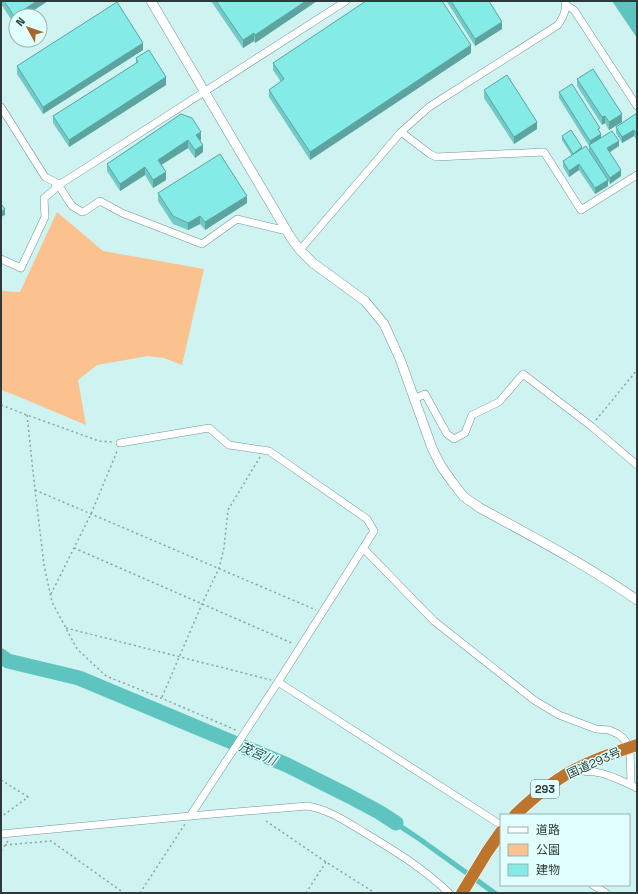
<svg xmlns="http://www.w3.org/2000/svg" width="638" height="894" font-family="'Space Grotesk','Noto Sans JP',sans-serif">
<rect width="100%" height="100%" fill="#cef3f1"/>
<!-- green -->
<path fill="#fbc18f" d="M57 212 103 251 204 269 182 365 164 358 148 356 97 365 78 380 86 425 17 396 1 390V291L20 292Z"/>
<!-- water -->
<path fill="#5dc4c0" d="M612 1H637V38Z
M381 810 421 837 499 893H490L418 841 378 815Z"/>
<g fill="none" stroke-linecap="round" stroke-linejoin="round">
<!-- river -->
<path stroke="#5dc4c0" stroke-width="15" d="M1 656 8 661 79 678 287 765 349 796 379 812 396 823"/>
<!-- street casing -->
<g stroke="#749694" stroke-width="8">
<path id="street" d="M566 5 574 10 637 106
M1 107 45 177 57 183 72 206 82 212 85 211 100 201 122 213 202 244 237 219 287 231
M401 132 430 154 436 157 544 152 581 210 637 175
M57 183H62L346 1
M300 250 401 132 429 107 558 25C563 17 567 10 565 1
M1 259 21 268 45 217 44 198 54 190 57 183
M414 399 425 394 447 434 454 439 465 433 472 415 499 402 523 374 591 426 637 465
M120 443 209 428 229 445 269 451 367 519 374 531 278 682 190 816
M363 548 434 621 534 700 559 715 596 729 609 730 618 734 623 738 630 747 631 785
M278 682 501 825
M578 768C583 773 588 771 595 772 610 774 624 782 637 788
M1 834 190 816 307 806C328 809 347 822 365 833 395 851 423 868 449 893
M593 885 606 893"/>
</g>
<!-- secondary casing -->
<g stroke="#749694" stroke-width="10">
<path id="secondary" d="M151 1 291 238 300 250 313 263 365 301 384 324 400 359 432 448 441 466 453 483 464 497 480 508C533 537 587 565 637 600"/>
</g>
<!-- highway casing -->
<g stroke="#fff" stroke-width="13">
<path id="highway" d="M515 815C535 796 557 777 582 766 600 757 619 751 637 745
M462 893 487 852 501 832"/>
</g>
<!-- path -->
<path stroke="#88a4a2" stroke-width="1.5" stroke-dasharray="2 3" stroke-linecap="butt" d="M1 405 27 415 99 441 113 442
M27 415 35 490 44 565 52 602 77 649 106 676 161 698 238 731
M596 420 637 370
M35 490 316 610
M74 548 294 644
M51 594 91 514 118 449
M66 628 271 680
M162 697 202 604 219 568 224 548 228 510 260 457
M1 780 28 797 1 817
M266 821 326 862 375 893
M5 845 51 841 124 893
M1 851 8 841
M140 893 185 824
M306 893 326 862"/>
<!-- street -->
<use href="#street" stroke="#fff" stroke-width="7"/>
<!-- secondary -->
<use href="#secondary" stroke="#fff" stroke-width="9"/>
<!-- highway -->
<use href="#highway" stroke="#bd752e" stroke-width="12"/>
</g>
<!-- wall -->
<path fill="#72cac6" d="M1 1H48L25 16H16L14 24 1 4Z
M211 1H317L255 43 254 41 243 48Z
M447 1H489L502 29 475 46 447 2Z
M143 50 43 114 17 74V66Z
M471 53 310 160 269 97V90L281 82 273 70V63Z
M136 58 166 85 69 147 53 123V116L136 63Z
M577 79 622 122 609 130 605 123 602 125 577 86Z
M484 90 537 129 514 144 484 98Z
M559 92 600 132 601 138 619 146 610 152 621 176 610 184 608 181V186L595 194 579 170 569 177 563 167V161L572 156 562 140V136L582 149 589 150V146L559 98Z
M637 113V141L634 136 622 143 616 133V127Z
M181 114 201 140H200L203 152 195 158 188 148 161 165 166 180 153 188 145 175 120 191 107 171V164Z
M158 193 247 203 205 230 200 224 188 230 173 224 158 201Z"/>
<!-- shaded-wall -->
<path fill="#5da4a1" d="M37 1H48L25 16H16V22L14 24V16Z
M306 1H317L255 43V35Z
M502 22V29L475 46V39Z
M254 33V41L243 48V40Z
M143 43V50L43 114V107Z
M471 45V53L310 160V152Z
M166 77V85L69 147V140Z
M622 114V122L609 130V122Z
M605 116V123L602 125V117Z
M537 122V129L514 144V137Z
M634 130V136L622 143V137Z
M201 132V140L196 143V135Z
M601 134V140L590 147V141Z
M188 140V148L158 167V160Z
M619 141V146L607 154V148Z
M203 145V152L195 158V150Z
M582 147V151L573 157V154Z
M579 164V170L569 177V171Z
M145 167V175L120 191V184Z
M621 170V176L610 184V178Z
M166 172V180L153 188V180Z
M608 180V186L595 194V188Z
M247 196V203L205 230V222Z
M5 209V215L1 217V212Z
M200 216V224L188 230V223Z"/>
<!-- building -->
<path fill="#85ebe6" stroke="#5da4a1" d="M4 1H37L14 16Z
M216 1H306L255 35 254 33 243 40Z
M366 1H442L471 45 310 152 269 90 284 79 273 63Z
M451 1H489L502 22 475 39Z
M117 2 143 43 43 107 17 66Z
M149 50 166 77 69 140 53 116 138 62 136 58Z
M593 69 622 114 609 122 605 116 602 117 577 79Z
M507 75 537 122 514 137 484 90Z
M572 84 600 128 598 129 601 134 590 141 559 92Z
M637 113V135L634 130 622 137 616 127Z
M181 114 192 118 201 132 196 135 203 145 195 150 188 140 158 160 166 172 153 180 145 167 120 184 107 164Z
M571 130 582 147 573 154 562 136Z
M612 131 619 141 607 148 621 170 610 178 589 145Z
M586 146 608 180 595 188 579 164 569 171 563 161Z
M220 154 247 196 205 222 200 216 188 223 173 216 158 193Z
M1 204 5 209 1 212Z"/>
<g text-anchor="middle" stroke-width="3" stroke-linejoin="round" paint-order="stroke">
<!-- shield labels -->
<rect fill="#e1fffd" stroke="#627674" stroke-width="1" x="531" y="780" width="28" height="18" rx="3"/>
<g font-size="11" font-weight="bold" fill="#2c3b3a">
<text x="545" y="793">293</text>
</g>
<!-- street labels -->
<g font-size="12" fill="#2c3b3a" stroke="#e1fffd">
<text transform="translate(594 763) rotate(-24)" y="4">国道293号</text>
</g>
<!-- water labels -->
<g font-size="13" font-style="italic" fill="#295755" stroke="#e1fffd">
<text transform="translate(258 753) rotate(23)" y="5">茂宮川</text>
</g>
</g>
<!-- border -->
<rect width="638" height="894" fill="none" stroke="#2c3b3a" stroke-width="4"/>
<!-- legend -->
<rect x="500" y="814" width="130" height="72" fill="#e1fffd" stroke="#99b1af"/>
<rect x="508" y="827" width="20" height="6" fill="#ffffff" stroke="#99b1af"/>
<text x="536" y="834" font-size="12" fill="#2c3b3a">道路</text>
<rect x="508" y="844" width="20" height="12" fill="#fbc18f" stroke="#99b1af"/>
<text x="536" y="854" font-size="12" fill="#2c3b3a">公園</text>
<rect x="508" y="864" width="20" height="12" fill="#85ebe6" stroke="#99b1af"/>
<text x="536" y="874" font-size="12" fill="#2c3b3a">建物</text>
<!-- north arrow -->
<g transform="translate(28 28) rotate(310)"><circle r="19" fill="#e1fffd" stroke="#99b1af"/>
<path d="M0-3L7 15L0 10L-7 15Z" fill="#a5682c"/>
<text y="-6" font-size="11" font-weight="bold" text-anchor="middle" fill="#2c3b3a">N</text>
</g>
</svg>
